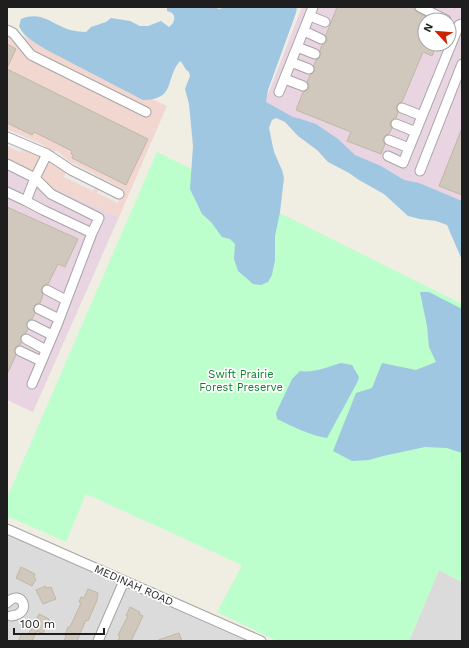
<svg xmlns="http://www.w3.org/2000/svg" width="469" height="648" font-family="'Work Sans',sans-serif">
<rect width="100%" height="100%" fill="#f0eee3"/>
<!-- residential -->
<path fill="#dcdbdb" d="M7 531 255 641H7Z
M439 570 462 582V641H409Z"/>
<!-- commercial -->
<path fill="#f2d7d0" d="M7 28 167 106 119 217 29 178 7 165Z"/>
<!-- industrial -->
<path fill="#e9d4e2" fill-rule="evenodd" d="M302 7H462V216L263 107ZM425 20H449V44H425Z
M7 166 29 178 119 217 33 412 7 400Z"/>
<!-- park -->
<path fill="#bcfecc" d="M157 152 462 304V582L439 570 409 641H277L217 612 242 565 86 494 66 542 7 516V498Z"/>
<!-- parking -->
<path fill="#eaeaea" d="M7 129 44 145 43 149 53 154 56 150 69 161 100 177 98 182 102 184 104 179 124 190 118 203 97 193 99 189 96 187 93 191 64 177 66 172 51 161 39 154 22 149 20 152 7 146Z"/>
<!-- water -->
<path fill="#9fc7e1" d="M167 7H212L220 9 223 7H297L296 13 268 90 266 102 293 117 301 119 316 124 338 139 355 155 381 166 404 180 419 183 462 201V260L447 225 436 221 420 219 408 216 384 194 359 180 349 173 328 162 317 150 298 136 285 122 276 118 272 120 269 128 274 152 282 170 284 178 280 212 275 236V260L272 275 268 282 261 285 253 284 238 271 234 259 235 244 230 239 222 237 211 222 202 214 190 189 193 146 189 104 185 89 190 76 189 72C184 69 184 64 180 61 165 78 176 100 143 100L45 49C35 42 24 38 19 26L21 19C40 11 51 23 67 29 73 31 80 32 86 32L91 27 106 22 111 18 130 21 140 26H148L161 21 169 27C176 22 177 13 167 11Z
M420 292H429L462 309V453L447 448 425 447 383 456 369 460 352 461 333 451 356 393 372 388 382 363 416 370 436 362 429 347 427 326Z
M341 363 352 365 359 377 358 381 327 438C309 435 294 427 277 419L276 413 292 379 300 371C314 373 327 367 341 363Z"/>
<!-- building -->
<path fill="#d0c8bc" stroke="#c2b7a4" d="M337 7H412L417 12 433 20H425V44H437L432 56 423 52 402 102 399 103 397 105 396 109 398 112 396 118 391 121 390 125 392 128 389 134 386 135 384 137 383 141 385 144 381 154 347 141 351 132 296 110 303 92 306 91 308 89 309 85 307 82 310 75 314 72V65L316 60 320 57V50L322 45 327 41 326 35Z
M7 44 16 49 7 68Z
M7 69 148 139 126 185 72 158 73 155 71 154 72 151 34 132 32 135 7 123Z
M462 128V195L439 186Z
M7 207 78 239 65 267 58 264 48 284 44 285 42 288 41 291 43 295 40 303 36 304 34 307 33 310 35 313 32 319 29 320 27 323 28 329 26 333 21 336V343L20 345 17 346 14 349 16 355 7 374Z
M21 567 35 574 34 578 36 579 32 586 16 578Z
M46 586V588L51 587 56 599 43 604 36 590Z
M88 589 98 593 97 600 88 621 86 620 77 641H64L66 636 65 635 68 627H70L81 603 79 602 81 597 84 598Z
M130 607 140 612 139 614 143 616 131 641H118L120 636 118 635 128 616H126Z
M39 614 49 619 48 622 49 623 47 628H45L43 634 37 631 32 641H18L22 633 28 635Z
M179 633 182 641H158V640Z"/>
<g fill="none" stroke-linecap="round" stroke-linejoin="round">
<!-- minor casing -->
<g stroke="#a5a5a5" stroke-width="11">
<path id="minor" d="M420 7 446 20
M310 16 325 22
M7 30 13 33 31 55 146 112
M304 31 321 39
M297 47 315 54
M291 62 309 69
M285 79 303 86
M279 92 313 7
M402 108 422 116
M396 124 416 132
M7 137 47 154 71 170 119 194
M389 140 409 148
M388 156 403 163 459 25 462 24
M7 164 35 178 51 194 99 218 92 233 43 210 26 201
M420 171 462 64
M7 192 26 201 35 178 47 154
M47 290 66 300
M39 309 59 319
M32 325 52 335
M26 339 46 350
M20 351 41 361
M32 384 57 325 92 233
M7 529 261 641
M7 603C21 587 34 614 11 616
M98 641 124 581"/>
</g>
<!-- minor -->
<use href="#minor" stroke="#fff" stroke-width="9"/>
</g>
<g text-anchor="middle" stroke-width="3.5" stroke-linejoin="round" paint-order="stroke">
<!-- park labels -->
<g font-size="11" fill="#038524" stroke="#fff">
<text x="241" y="378">Swift Prairie<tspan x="241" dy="13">Forest Preserve</tspan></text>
</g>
<!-- street labels -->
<g font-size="11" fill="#1e1e1e" stroke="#fff">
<text transform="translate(134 585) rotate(24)" y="4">MEDINAH ROAD</text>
</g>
</g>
<!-- border -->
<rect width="469" height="648" fill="none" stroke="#1e1e1e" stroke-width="16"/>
<!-- north arrow -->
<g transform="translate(437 32) rotate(296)"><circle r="19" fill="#ffffff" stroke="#a5a5a5"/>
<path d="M0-3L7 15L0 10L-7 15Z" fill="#cb2300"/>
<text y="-6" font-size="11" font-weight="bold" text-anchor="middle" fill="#1e1e1e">N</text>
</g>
<!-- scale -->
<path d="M14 628v6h90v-6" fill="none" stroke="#1e1e1e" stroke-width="2"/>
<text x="20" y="628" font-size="12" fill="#1e1e1e" stroke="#ffffff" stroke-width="3" paint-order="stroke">100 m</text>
</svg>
